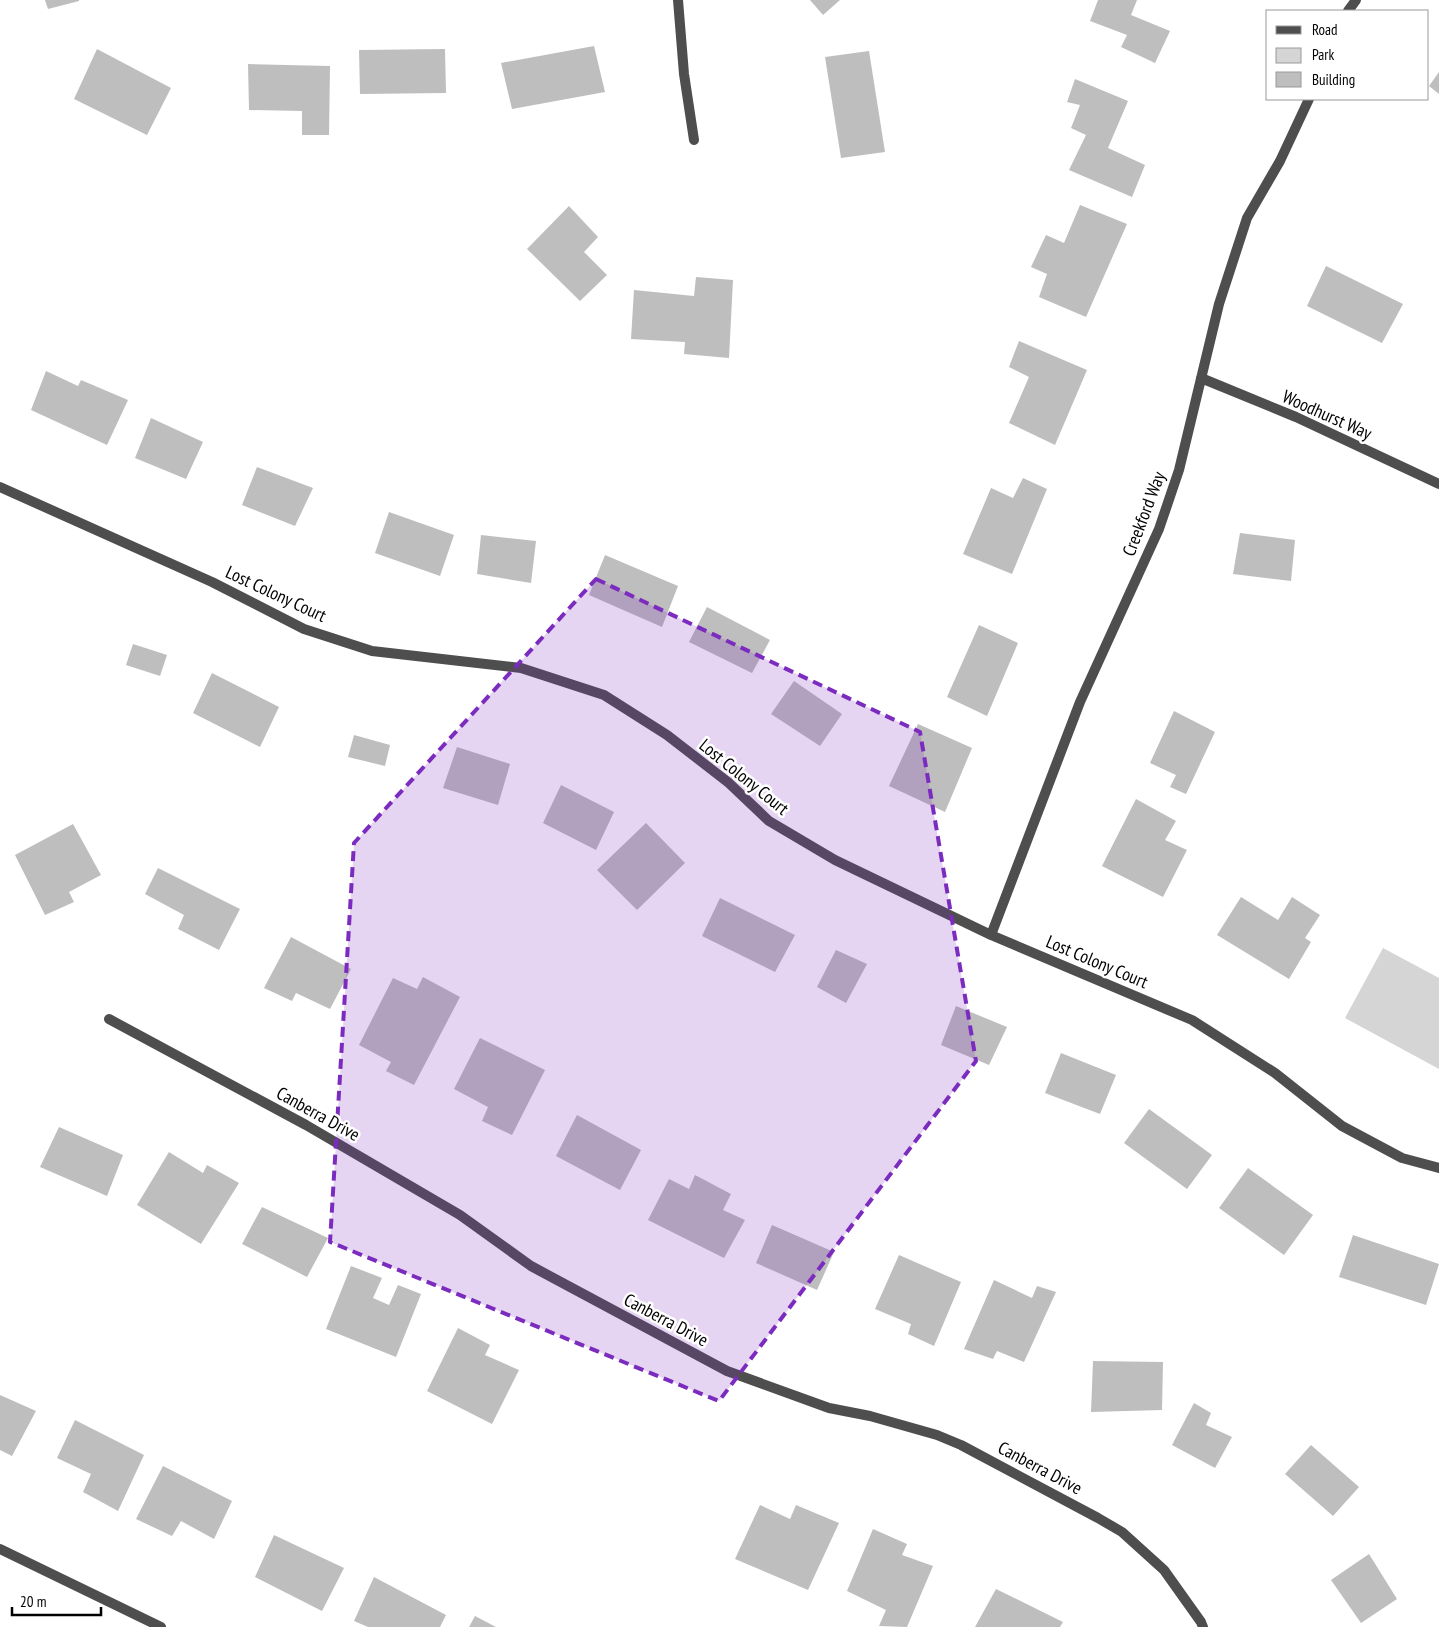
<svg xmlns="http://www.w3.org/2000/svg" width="1439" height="1627" font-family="'PT Sans Narrow',sans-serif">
<rect width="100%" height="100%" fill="#fff"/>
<!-- green -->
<path fill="#d5d5d5" d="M1383 948 1439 978V1069L1345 1018Z"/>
<!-- building -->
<path fill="#bebebe" d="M45 0H79V1L48 9Z
M810 0H840L823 15Z
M1098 0H1137L1131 15 1170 31 1155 63 1121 47 1127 35 1090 21Z
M594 46 605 92 512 109 501 63Z
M97 49 171 88 147 135 74 99Z
M445 49 446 93 360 94 359 50Z
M869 51 885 152 841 158 825 57Z
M248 64 330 66 329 135H302V111L249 110Z
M1439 72V94L1429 86Z
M1075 79 1128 101 1108 148 1145 165 1132 197 1069 170 1086 135 1071 128 1080 105 1067 102Z
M1080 205 1127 224 1086 317 1039 297 1047 274 1031 267 1046 235 1064 243Z
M569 206 598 237 584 252 607 275 580 301 527 249Z
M1326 266 1403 304 1382 343 1307 306Z
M696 277 733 280 729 358 684 354 685 342 631 339 634 290 694 296Z
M1019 341 1087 370 1055 445 1009 423 1029 377 1009 367Z
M46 371 78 386 81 380 128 400 107 445 31 410Z
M151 418 203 442 186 479 135 458Z
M257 467 313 488 295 526 242 505Z
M1023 478 1047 489 1012 574 963 554 991 488 1013 498Z
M389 512 454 535 440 576 375 553Z
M1240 533 1295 540 1291 581 1233 574Z
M481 535 536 541 531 583 477 574Z
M605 555 678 586 662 627 589 595Z
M707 607 770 640 752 673 689 642Z
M979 625 1018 643 987 716 947 697Z
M133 644 167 655 160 676 126 665Z
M212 673 279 707 260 747 193 713Z
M794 681 842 714 820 746 771 714Z
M1174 711 1215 732 1186 794 1170 787 1176 775 1150 763Z
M918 724 972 748 945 812 889 786Z
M354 735 390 745 385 766 348 757Z
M457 747 510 764 498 805 443 788Z
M561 785 614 812 596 850 543 823Z
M1136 799 1176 821 1165 840 1187 850 1163 897 1102 866Z
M646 823 685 863 637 910 597 870Z
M73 824 101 875 69 892 74 902 45 915 15 855Z
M158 868 240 909 219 950 178 929 184 915 145 894Z
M1241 897 1278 920 1292 897 1320 915 1305 938 1311 942 1289 979 1217 935Z
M720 898 795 935 775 972 702 936Z
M291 937 351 969 330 1009 296 993 292 1001 264 988Z
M836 950 867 964 846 1003 817 987Z
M423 977 460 997 414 1085 386 1071 391 1062 359 1045 393 978 417 989Z
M956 1006 1007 1027 989 1065 941 1045Z
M480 1038 545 1070 512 1135 482 1121 488 1107 454 1089Z
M1061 1053 1116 1075 1100 1114 1045 1093Z
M1149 1109 1212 1155 1187 1189 1124 1143Z
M577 1115 641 1150 620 1190 556 1156Z
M59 1127 123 1155 107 1196 40 1167Z
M169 1152 203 1173 207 1165 239 1183 201 1244 137 1205Z
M1248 1168 1313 1215 1284 1255 1219 1208Z
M695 1175 731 1194 723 1210 745 1220 724 1258 648 1220 669 1179 689 1189Z
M262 1207 328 1238 307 1277 242 1244Z
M772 1225 834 1252 817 1290 756 1263Z
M1353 1235 1439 1264 1426 1305 1339 1277Z
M899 1255 961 1282 934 1346 908 1334 911 1324 875 1309Z
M351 1266 382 1278 373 1298 389 1305 398 1285 421 1294 396 1357 326 1329Z
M994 1280 1032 1298 1037 1286 1056 1292 1024 1362 997 1351 993 1359 964 1349Z
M458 1328 490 1345 485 1355 519 1370 492 1424 427 1391Z
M1093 1361 1163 1362 1162 1410 1091 1412Z
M0 1395 36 1411 12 1456 0 1450Z
M1194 1403 1211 1413 1206 1425 1232 1437 1215 1468 1172 1445Z
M75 1420 144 1455 118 1511 83 1492 91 1474 57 1458Z
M1311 1445 1359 1487 1333 1516 1285 1474Z
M163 1466 232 1501 214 1539 181 1521 172 1536 136 1519Z
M760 1505 790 1519 796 1505 839 1523 808 1590 735 1559Z
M873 1529 907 1544 902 1555 933 1566 907 1627 879 1626 886 1610 847 1591Z
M274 1535 344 1568 322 1611 255 1577Z
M1369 1554 1397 1599 1361 1623 1331 1580Z
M374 1577 446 1615 440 1627H368L354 1621Z
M996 1589 1063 1622 1060 1627H975Z
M475 1616 496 1627H469Z"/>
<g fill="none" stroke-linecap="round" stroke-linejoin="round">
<!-- minor -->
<path stroke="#4e4e4e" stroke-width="10" d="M678 0 684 74 694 140
M1348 11 1356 0
M1201 378 1296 417 1439 484
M0 487 212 582 304 629 372 651 521 668 604 695 667 735 729 783 769 821 835 860 991 935 1192 1020 1275 1073 1342 1126 1402 1158 1439 1168
M991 935 1080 702 1159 529 1179 470 1219 304 1247 218 1280 161 1309 99
M109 1019 306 1125 460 1215 531 1266 727 1371 829 1408 870 1416 937 1435 961 1445 1098 1518 1122 1532 1164 1570 1201 1622 1203 1627
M0 1549 161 1627"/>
</g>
<!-- marked area -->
<path fill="#7b2cbf" fill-opacity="0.2" stroke="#7b2cbf" stroke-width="4" stroke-dasharray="10 6" stroke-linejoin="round" d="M596 579 920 732 976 1061 719 1401 330 1242 354 843Z"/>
<g text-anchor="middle" stroke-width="5" stroke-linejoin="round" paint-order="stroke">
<!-- street labels -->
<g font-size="18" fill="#000" stroke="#fff">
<text transform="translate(1327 415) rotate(24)" y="6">Woodhurst Way</text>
<text transform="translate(1144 514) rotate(-69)" y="6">Creekford Way</text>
<text transform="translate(276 594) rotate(25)" y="6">Lost Colony Court</text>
<text transform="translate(744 777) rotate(39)" y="6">Lost Colony Court</text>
<text transform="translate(1097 962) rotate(23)" y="6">Lost Colony Court</text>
<text transform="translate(318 1114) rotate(29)" y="6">Canberra Drive</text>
<text transform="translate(666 1320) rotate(28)" y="6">Canberra Drive</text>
<text transform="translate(1040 1468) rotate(28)" y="6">Canberra Drive</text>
</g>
</g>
<!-- legend -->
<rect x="1266" y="10" width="162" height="90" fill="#ffffff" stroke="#999999"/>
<rect x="1276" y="26" width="25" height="8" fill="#4e4e4e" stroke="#999999"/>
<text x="1312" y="35" font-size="15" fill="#000000">Road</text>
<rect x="1276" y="48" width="25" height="15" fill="#d5d5d5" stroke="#999999"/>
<text x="1312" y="60" font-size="15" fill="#000000">Park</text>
<rect x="1276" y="72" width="25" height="15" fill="#bebebe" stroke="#999999"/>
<text x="1312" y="85" font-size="15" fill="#000000">Building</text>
<!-- scale -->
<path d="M12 1607v8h89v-8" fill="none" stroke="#000000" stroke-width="2.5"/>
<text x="20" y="1607" font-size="15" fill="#000000" stroke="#ffffff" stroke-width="4" paint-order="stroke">20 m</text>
</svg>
